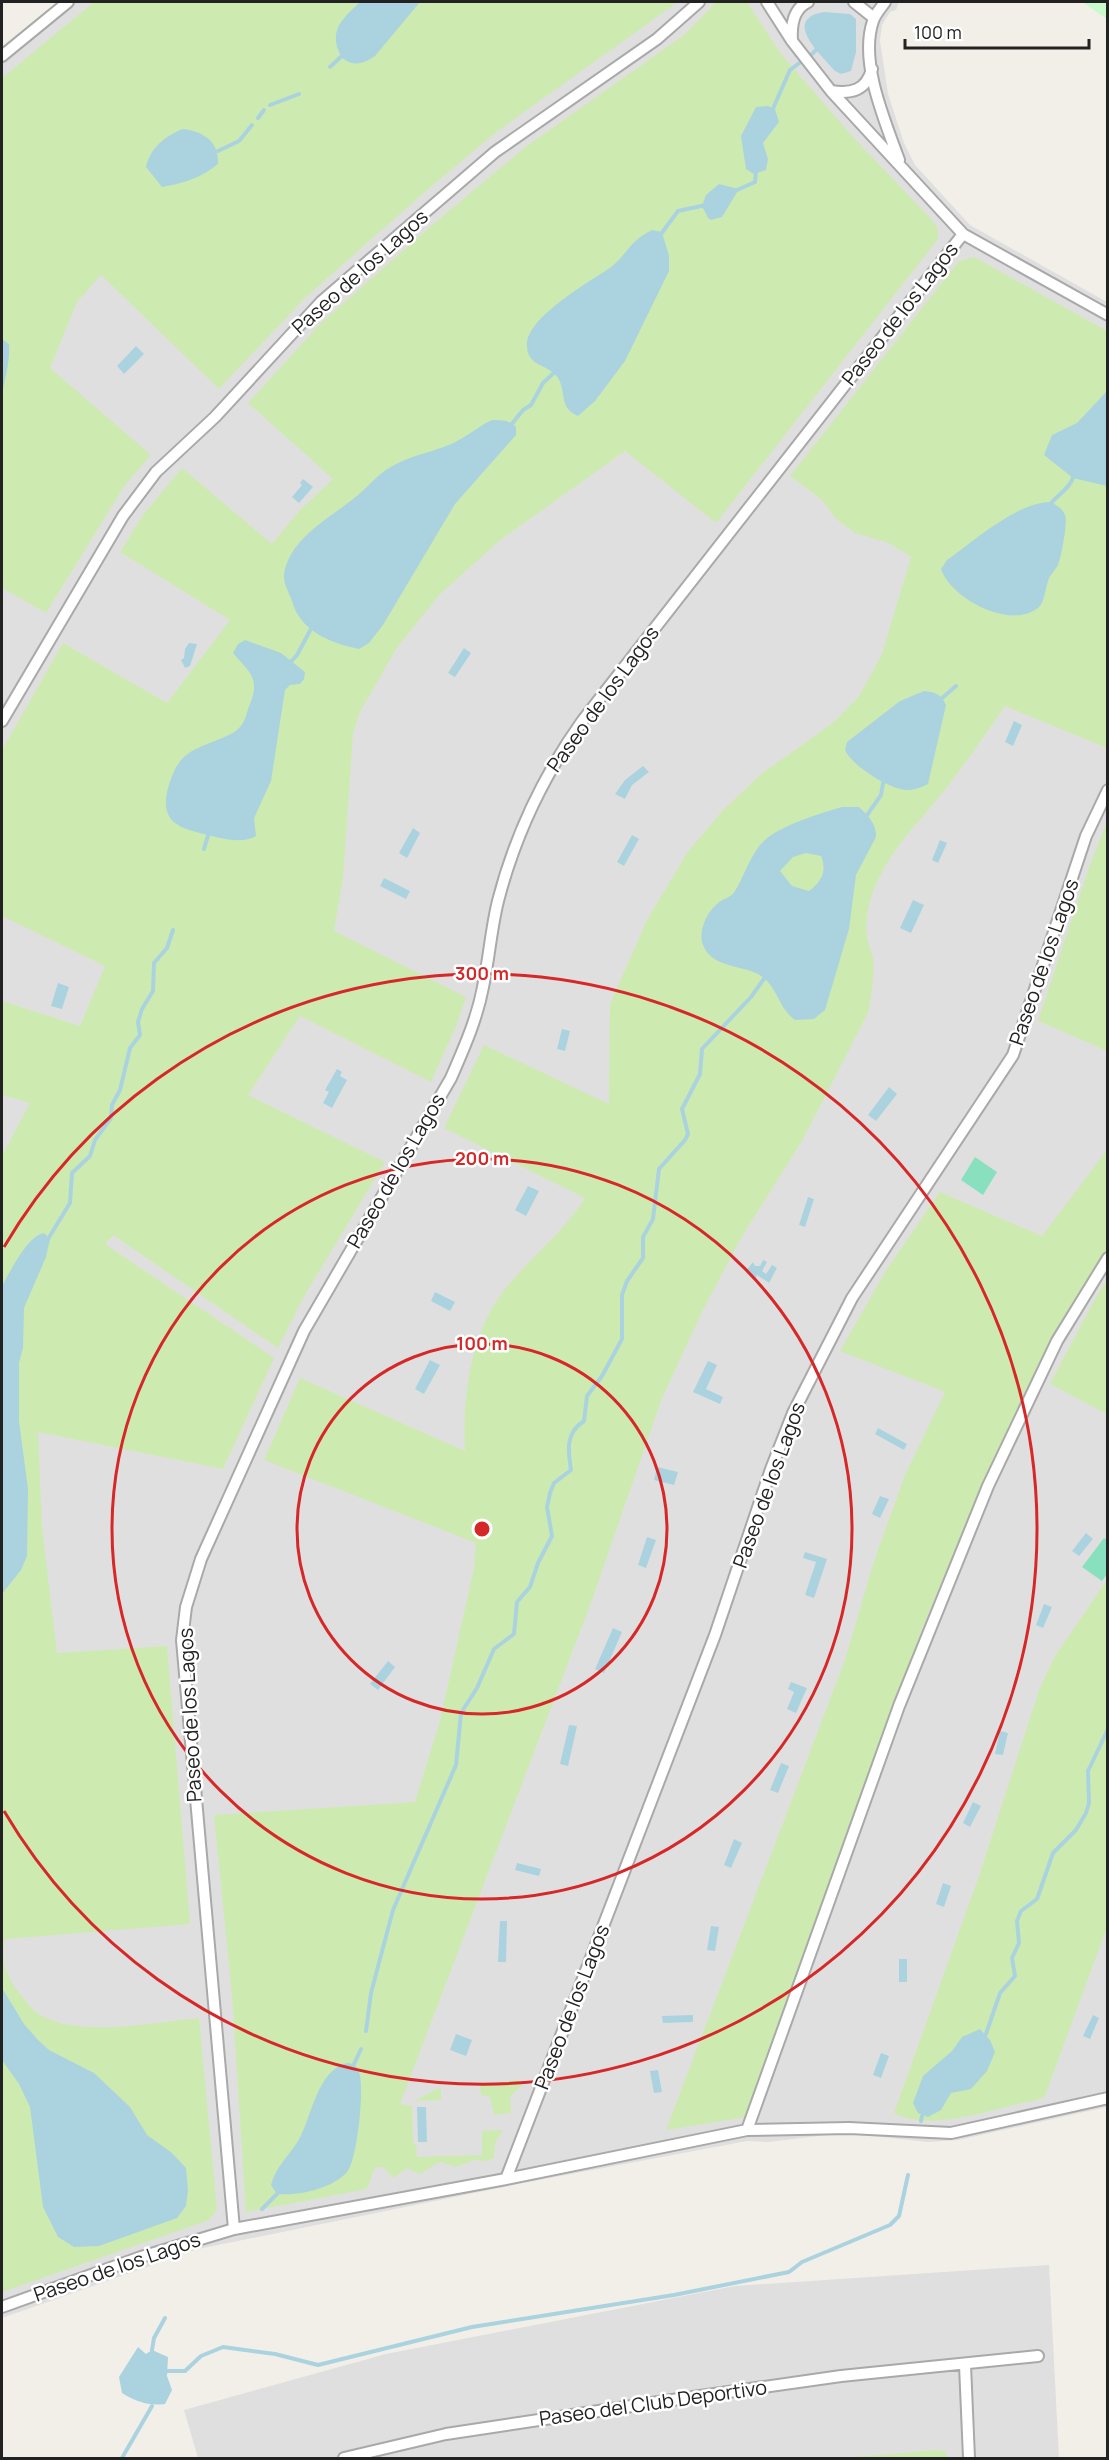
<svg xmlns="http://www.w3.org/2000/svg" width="1109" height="2460" viewBox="0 0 1109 2460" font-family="Manrope,sans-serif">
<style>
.residential{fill:#e0dfdf}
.grass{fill:#cdebb0}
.park{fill:#c8facc}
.pitch{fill:#88e0be}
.water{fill:#aad3df;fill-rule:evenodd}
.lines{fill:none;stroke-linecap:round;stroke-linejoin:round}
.stream{stroke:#aad3df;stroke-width:4}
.street-casing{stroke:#a9a9a9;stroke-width:14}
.street{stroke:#fff;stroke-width:10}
.ring{fill:none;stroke:#d62828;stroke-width:3}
.labels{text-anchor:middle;stroke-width:5;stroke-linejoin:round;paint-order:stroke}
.street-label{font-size:20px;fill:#222;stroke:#fff}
.centre{fill:#d62828;stroke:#fff;stroke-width:3}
.ring-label{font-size:18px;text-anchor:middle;font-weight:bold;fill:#d62828;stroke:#fff;stroke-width:5;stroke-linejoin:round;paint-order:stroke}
</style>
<rect width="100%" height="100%" fill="#f2efe9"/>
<path class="residential" d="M 57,2 L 899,2 L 896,10 L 890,12 L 882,25 L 880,41 L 888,94 L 904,143 L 915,165 L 970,225 L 1107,302 L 1107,2107 L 958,2140 L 928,2142 L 844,2133 L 768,2142 L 747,2141 L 518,2184 L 198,2249 L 2,2318 L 2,47 Z
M 1049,2265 L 1059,2458 L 198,2458 L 184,2410 L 386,2354 L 735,2286 Z"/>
<path class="grass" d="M 94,2 L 678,2 L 499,130 L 427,190 L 305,298 L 219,389 L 101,275 L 77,302 L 50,368 L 151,455 L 125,485 L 46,613 L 2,588 L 2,78 Z
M 716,2 L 747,2 L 781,54 L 853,137 L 931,219 L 938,229 L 938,239 L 716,523 L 625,451 L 499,541 L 439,595 L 396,649 L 360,712 L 353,733 L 343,878 L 334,931 L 466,997 L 456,1026 L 431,1082 L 300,1016 L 248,1095 L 385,1162 L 303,1298 L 278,1348 L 113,1235 L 105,1244 L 274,1358 L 223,1469 L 38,1432 L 42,1527 L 57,1653 L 167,1646 L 190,1924 L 5,1939 C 1,1959 5,1974 17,1990 C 24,1999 30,2008 39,2014 C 78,2039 154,2022 199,2018 L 217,2210 L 209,2220 L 2,2292 L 2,1156 L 30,1103 L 2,1095 L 2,1001 L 80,1026 L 105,966 L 2,916 L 2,750 L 63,643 L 167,703 L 230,620 L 120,552 L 143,515 L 182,468 L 272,544 L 300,510 L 333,479 L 248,403 L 321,323 L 431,226 L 524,148 L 684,35 Z
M 974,257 L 1107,331 L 1107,748 L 1005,706 C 983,738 960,771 935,802 C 908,834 880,863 869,905 C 865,923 865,937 872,954 C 876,965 871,1000 868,1013 L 802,1141 L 741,1238 L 703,1310 L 662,1398 L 592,1600 L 400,2104 L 412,2106 L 413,2143 L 416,2144 L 417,2154 L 414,2157 L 482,2155 L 482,2131 L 503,2130 L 495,2143 L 494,2158 L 486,2161 L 474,2160 L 456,2167 L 440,2162 L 420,2174 L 406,2168 L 394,2178 L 383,2167 L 375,2167 L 367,2189 L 246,2212 L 232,1995 L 214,1815 L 415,1802 L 440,1721 L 474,1568 L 476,1543 L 264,1460 L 300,1378 L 465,1451 C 462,1396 471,1328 509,1284 C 534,1255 564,1231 585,1198 L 444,1128 L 484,1045 L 609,1104 L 610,1004 L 647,920 L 687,853 L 722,811 L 760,775 L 834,722 L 859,696 L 882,654 L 911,557 L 889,543 L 855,533 L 836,519 L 822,500 L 790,476 L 959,261 Z
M 1107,821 L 1108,1051 L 1107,1051 L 1038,1021 L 1090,865 Z
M 1107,1150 L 1107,1250 L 1075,1299 L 1051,1343 L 971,1511 L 922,1629 L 747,2117 L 666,2130 L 845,1660 L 874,1561 L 905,1475 L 945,1392 L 840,1351 L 887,1269 L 940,1192 L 1042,1236 Z
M 1107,1280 L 1107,1414 L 1050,1384 L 1094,1301 Z
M 1107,1580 L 1107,1927 L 1045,2096 L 1037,2100 C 996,2107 932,2134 894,2113 L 980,1873 L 1039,1690 L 1055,1656 Z
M 518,2080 L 522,2085 L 510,2097 L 511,2113 L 494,2115 L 490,2097 L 481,2095 L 480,2085 Z
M 441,2087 L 441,2100 L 414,2101 Z
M 938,2450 L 946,2452 L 948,2458 L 842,2458 Z"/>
<path class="park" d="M 1082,2 L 1107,2 L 1107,19 Z"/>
<path class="pitch" d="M 975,1157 L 997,1172 L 983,1195 L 961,1180 Z
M 1104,1538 L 1107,1540 L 1107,1574 L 1102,1581 L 1082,1567 Z"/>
<path class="water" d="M 360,2 L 420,2 L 375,56 C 363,64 354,67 342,58 C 327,32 342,19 360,2 Z
M 824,12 L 850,14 L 856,19 L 856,52 L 851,71 L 841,74 L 835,71 C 821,55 781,19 824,12 Z
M 768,106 L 775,109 L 779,122 L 763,143 L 768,159 L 766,170 L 754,174 L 746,169 L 741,136 L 756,107 Z
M 183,129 C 204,132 219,141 218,164 C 201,178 184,183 162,187 L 146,167 C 150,148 165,136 183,129 Z
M 719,184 L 739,189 L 722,217 L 711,220 L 708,218 L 702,206 L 706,195 Z
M 652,230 L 662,232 L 669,256 L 669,271 L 625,361 L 595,401 L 578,416 C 558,407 567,393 558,378 C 549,364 528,367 527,347 C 524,318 590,282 611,267 C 627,255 629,241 652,230 Z
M 2,339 L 9,344 C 10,363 5,377 2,395 Z
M 136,346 L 144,354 L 124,374 L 117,366 Z
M 1107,391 L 1107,486 L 1073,478 L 1044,455 L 1052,435 L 1077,423 Z
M 492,420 C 502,420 509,420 516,427 L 516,435 L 455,504 L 383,625 L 369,643 L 359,649 C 330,643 300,631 292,601 C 289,593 283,583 284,574 C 290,537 332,517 358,495 C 368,487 377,475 389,468 C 408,456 429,453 449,445 C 464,439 477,427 492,420 Z
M 303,479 L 313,487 L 299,503 L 292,497 L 302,485 L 300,483 Z
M 1052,502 C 1057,506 1063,509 1065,515 C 1068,522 1061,558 1058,565 C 1055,570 1050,575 1048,581 C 1045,589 1045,601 1039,607 C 1012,631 951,599 941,569 L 947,560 C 974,541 1018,501 1052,502 Z
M 245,640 L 281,653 L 305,672 L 304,679 L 300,684 L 290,685 L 285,690 L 271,781 L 254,818 L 256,836 C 245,843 228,840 216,837 C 185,829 158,827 168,788 C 172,776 175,765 185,756 C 201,743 228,739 238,729 C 244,724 246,716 248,709 C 261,679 252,675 233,653 L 238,644 Z
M 189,643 L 197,644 L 190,666 L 185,668 L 181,660 L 184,658 L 185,649 Z
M 464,648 L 471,653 L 455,677 L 448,673 Z
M 924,691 C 935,692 941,694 946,705 L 928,784 C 920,788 914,790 906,790 C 889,789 851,765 845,750 L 847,742 L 900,701 Z
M 1014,721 L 1022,725 L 1013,746 L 1005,742 Z
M 643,766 L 649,772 L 632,785 L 625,799 L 615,794 L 625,780 Z
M 842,807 L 859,807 C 868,815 877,825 876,837 L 856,875 L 849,929 L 825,1010 L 814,1019 L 795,1020 C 778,1008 777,984 758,974 C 740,965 711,967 703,945 C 698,932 706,913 717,904 C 723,898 731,898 735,891 C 745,875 751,852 766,839 C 783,825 821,813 842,807 ZM 806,853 L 821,856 C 827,871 822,881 809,891 L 792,886 L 780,871 L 793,857 Z
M 413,828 L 420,833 L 407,858 L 399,853 Z
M 632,835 L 639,839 L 624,866 L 617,862 Z
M 940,840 L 947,843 L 938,863 L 932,860 Z
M 384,878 L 410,891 L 406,899 L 380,886 Z
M 913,900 L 924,905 L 911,933 L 900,928 Z
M 58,983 L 69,987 L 62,1009 L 51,1006 Z
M 562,1029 L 570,1031 L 565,1051 L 557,1049 Z
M 337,1069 L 342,1072 L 340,1076 L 347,1080 L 332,1108 L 323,1103 L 329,1092 L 325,1090 Z
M 889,1087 L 897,1094 L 876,1121 L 868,1115 Z
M 528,1186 L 539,1191 L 526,1216 L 515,1210 Z
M 808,1197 L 814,1199 L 805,1227 L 799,1225 Z
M 44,1233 L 50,1239 L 46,1257 L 24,1308 L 23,1348 L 19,1363 L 19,1421 L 28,1489 L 27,1556 L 21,1570 L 2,1594 L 2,1286 C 10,1272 27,1236 44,1233 Z
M 763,1260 L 767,1262 L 762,1271 L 766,1274 L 772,1265 L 777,1268 L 769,1283 L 757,1275 L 755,1279 L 746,1271 L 753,1262 L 755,1266 L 760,1266 Z
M 435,1292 L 455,1302 L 450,1311 L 431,1301 Z
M 430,1360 L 440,1365 L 424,1394 L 415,1389 Z
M 708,1361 L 717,1365 L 706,1389 L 723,1397 L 720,1404 L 693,1392 Z
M 878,1428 L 907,1444 L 904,1450 L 875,1434 Z
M 657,1467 L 678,1472 L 674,1485 L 654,1480 Z
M 880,1496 L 889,1499 L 880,1518 L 872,1514 Z
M 1086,1533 L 1093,1539 L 1079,1556 L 1072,1551 Z
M 647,1537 L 656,1540 L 646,1568 L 638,1565 Z
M 805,1552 L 827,1559 L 814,1598 L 805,1595 L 816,1562 L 803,1558 Z
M 1044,1604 L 1052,1607 L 1043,1628 L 1036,1625 Z
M 613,1628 L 622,1632 L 604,1673 L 595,1669 Z
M 388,1661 L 395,1667 L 378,1690 L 370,1684 Z
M 791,1682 L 807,1688 L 796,1713 L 787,1709 L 794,1692 L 788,1689 Z
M 569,1725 L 577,1726 L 568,1766 L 560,1764 Z
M 1000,1731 L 1008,1733 L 1003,1755 L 995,1754 Z
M 781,1763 L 789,1766 L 778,1793 L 770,1790 Z
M 973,1802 L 981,1806 L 970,1827 L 963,1823 Z
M 734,1839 L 742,1843 L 731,1868 L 724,1865 Z
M 517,1863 L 541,1869 L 539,1876 L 515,1870 Z
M 943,1883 L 951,1886 L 944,1907 L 936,1904 Z
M 500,1921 L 507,1921 L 506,1962 L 498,1962 Z
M 711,1926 L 719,1927 L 715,1951 L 707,1950 Z
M 899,1959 L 907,1959 L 907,1982 L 899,1982 Z
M 2,1988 L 24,2024 L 38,2040 L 49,2050 L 94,2073 L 130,2107 L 147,2135 L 172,2153 L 186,2168 L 188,2190 L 186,2206 L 177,2218 L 99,2246 L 74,2247 L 58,2237 L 43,2207 L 30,2107 L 19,2084 L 2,2060 Z
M 693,2015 L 693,2022 L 663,2023 L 662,2016 Z
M 1093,2015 L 1099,2018 L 1090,2039 L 1083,2036 Z
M 980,2029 L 990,2040 L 995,2052 L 987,2071 L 971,2089 L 951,2093 L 941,2110 L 928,2117 L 918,2113 L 913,2103 L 923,2076 L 952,2051 L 962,2037 Z
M 456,2034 L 472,2040 L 466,2056 L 450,2050 Z
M 881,2053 L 889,2056 L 881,2078 L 873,2075 Z
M 347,2063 L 354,2064 C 356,2066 358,2069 359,2072 C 365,2087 357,2161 347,2172 C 332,2189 298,2196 277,2194 L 271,2185 C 276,2166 288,2157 298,2141 C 312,2118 316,2071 347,2063 Z
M 658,2070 L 662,2092 L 654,2093 L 650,2071 Z
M 417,2107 L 426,2107 L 427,2142 L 418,2142 Z
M 138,2347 L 146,2354 L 152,2350 L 168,2357 L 167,2376 L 172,2390 L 165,2404 C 148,2406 137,2402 122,2393 L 119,2377 Z"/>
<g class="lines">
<path class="stream" d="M 810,56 L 820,46
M 330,67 L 344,54
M 270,105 L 299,94
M 771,113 L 790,70 L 802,61
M 258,118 L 264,110
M 218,151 L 239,141 L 252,125
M 735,191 L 755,182 L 756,171
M 661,234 L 678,211 L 706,205
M 511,425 L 523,410 L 531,405 L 543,383 L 557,370
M 1049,506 C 1056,495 1068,491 1073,478
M 288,665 L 297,655 L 312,627
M 941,699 L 956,686
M 865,818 L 881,795 L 884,778
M 204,849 L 209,832
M 48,1239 L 70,1203 L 72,1173 L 90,1156 L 95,1140 L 111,1118 L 112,1105 L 120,1090 L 130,1048 L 140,1035 L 138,1022 L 142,1009 L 153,991 L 154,963 L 167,948 L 173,930
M 366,2031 L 371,1993 L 393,1910 L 456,1765 L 461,1713 L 477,1688 L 494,1649 L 514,1634 L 517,1602 L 530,1587 L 538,1563 L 552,1536 L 547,1507 L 550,1493 L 554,1483 L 571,1470 C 568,1451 565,1433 584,1421 L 587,1396 L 602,1376 L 622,1339 L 622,1295 L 627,1281 L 643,1258 L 643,1237 L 653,1219 L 659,1169 L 685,1140 L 688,1134 L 682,1109 L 700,1074 L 702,1049 L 751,997 L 766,976
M 986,2034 L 1000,1993 L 1015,1976 L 1012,1958 L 1019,1943 L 1017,1921 L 1021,1911 L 1037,1899 L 1053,1853 L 1076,1830 L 1086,1813 L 1089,1803 L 1088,1771 L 1108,1729
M 354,2064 L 361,2049
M 921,2121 L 922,2116
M 262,2209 L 277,2194
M 152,2350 L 154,2338 L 165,2318
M 166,2371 L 185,2371 L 201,2356 L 223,2347 L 275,2354 L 318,2365 L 472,2327 L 674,2295 L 789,2272 L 802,2262 L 890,2225 L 899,2216 L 908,2175
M 122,2458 L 152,2406"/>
<defs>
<path id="street" d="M 767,2 L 792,41 L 831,91 L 963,234 L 1108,315
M 854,2 L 874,18
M 885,2 C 881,8 875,14 873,21 C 859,62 885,121 899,160
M 792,40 C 791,25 793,9 808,2
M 2,56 L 68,2
M 831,91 C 851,94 866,91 872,69
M 2,721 L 123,516 L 156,472 L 215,417 L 322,301 L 495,152 L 657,39 L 699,2
M 747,2130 L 899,1706 L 988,1486 L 1057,1341 L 1108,1258
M 506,2179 L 715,1635 L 771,1469 L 793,1413 L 852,1298 L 1013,1055 L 1086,836 L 1108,790
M 234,2229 L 182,1640 L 186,1607 L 201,1559 L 304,1331 L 451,1078 C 464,1048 477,1019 483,987 C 489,959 491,929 498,901 C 515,835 543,776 583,720 L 963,234
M 2,2307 L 141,2257 L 234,2229 L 506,2179 L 747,2130 L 849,2128 L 951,2133 L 1108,2098
M 965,2365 L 969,2458
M 344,2458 L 446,2434 L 665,2401 L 841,2376 L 1038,2356"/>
</defs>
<use href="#street" class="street-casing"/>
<use href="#street" class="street"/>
</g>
<g class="ring">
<circle cx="482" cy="1529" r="185"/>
<circle cx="482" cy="1529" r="370"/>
<path d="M4 1247A555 555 0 1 1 4 1811"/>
</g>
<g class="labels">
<g class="street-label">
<text transform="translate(360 272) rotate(-42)" y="7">Paseo de los Lagos</text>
<text transform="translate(900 314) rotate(-52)" y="7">Paseo de los Lagos</text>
<text transform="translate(603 699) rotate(-54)" y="7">Paseo de los Lagos</text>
<text transform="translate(1044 962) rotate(-71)" y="7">Paseo de los Lagos</text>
<text transform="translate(396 1171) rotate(-60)" y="7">Paseo de los Lagos</text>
<text transform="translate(769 1485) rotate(-70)" y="7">Paseo de los Lagos</text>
<text transform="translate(190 1715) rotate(-93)" y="7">Paseo de los Lagos</text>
<text transform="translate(572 2007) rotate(-69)" y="7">Paseo de los Lagos</text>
<text transform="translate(117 2267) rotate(-19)" y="7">Paseo de los Lagos</text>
<text transform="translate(653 2403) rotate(-8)" y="7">Paseo del Club Deportivo</text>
</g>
</g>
<circle cx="482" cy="1529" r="9" class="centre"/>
<g class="ring-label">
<text x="482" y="980">300 m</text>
<text x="482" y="1165">200 m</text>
<text x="482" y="1350">100 m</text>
</g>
<rect width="1109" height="2460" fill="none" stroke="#222222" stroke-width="6"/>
<path d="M905 39v9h184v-9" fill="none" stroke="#222222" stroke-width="3"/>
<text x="914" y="39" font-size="18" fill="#222222" stroke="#ffffff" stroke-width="4.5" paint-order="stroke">100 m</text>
</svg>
